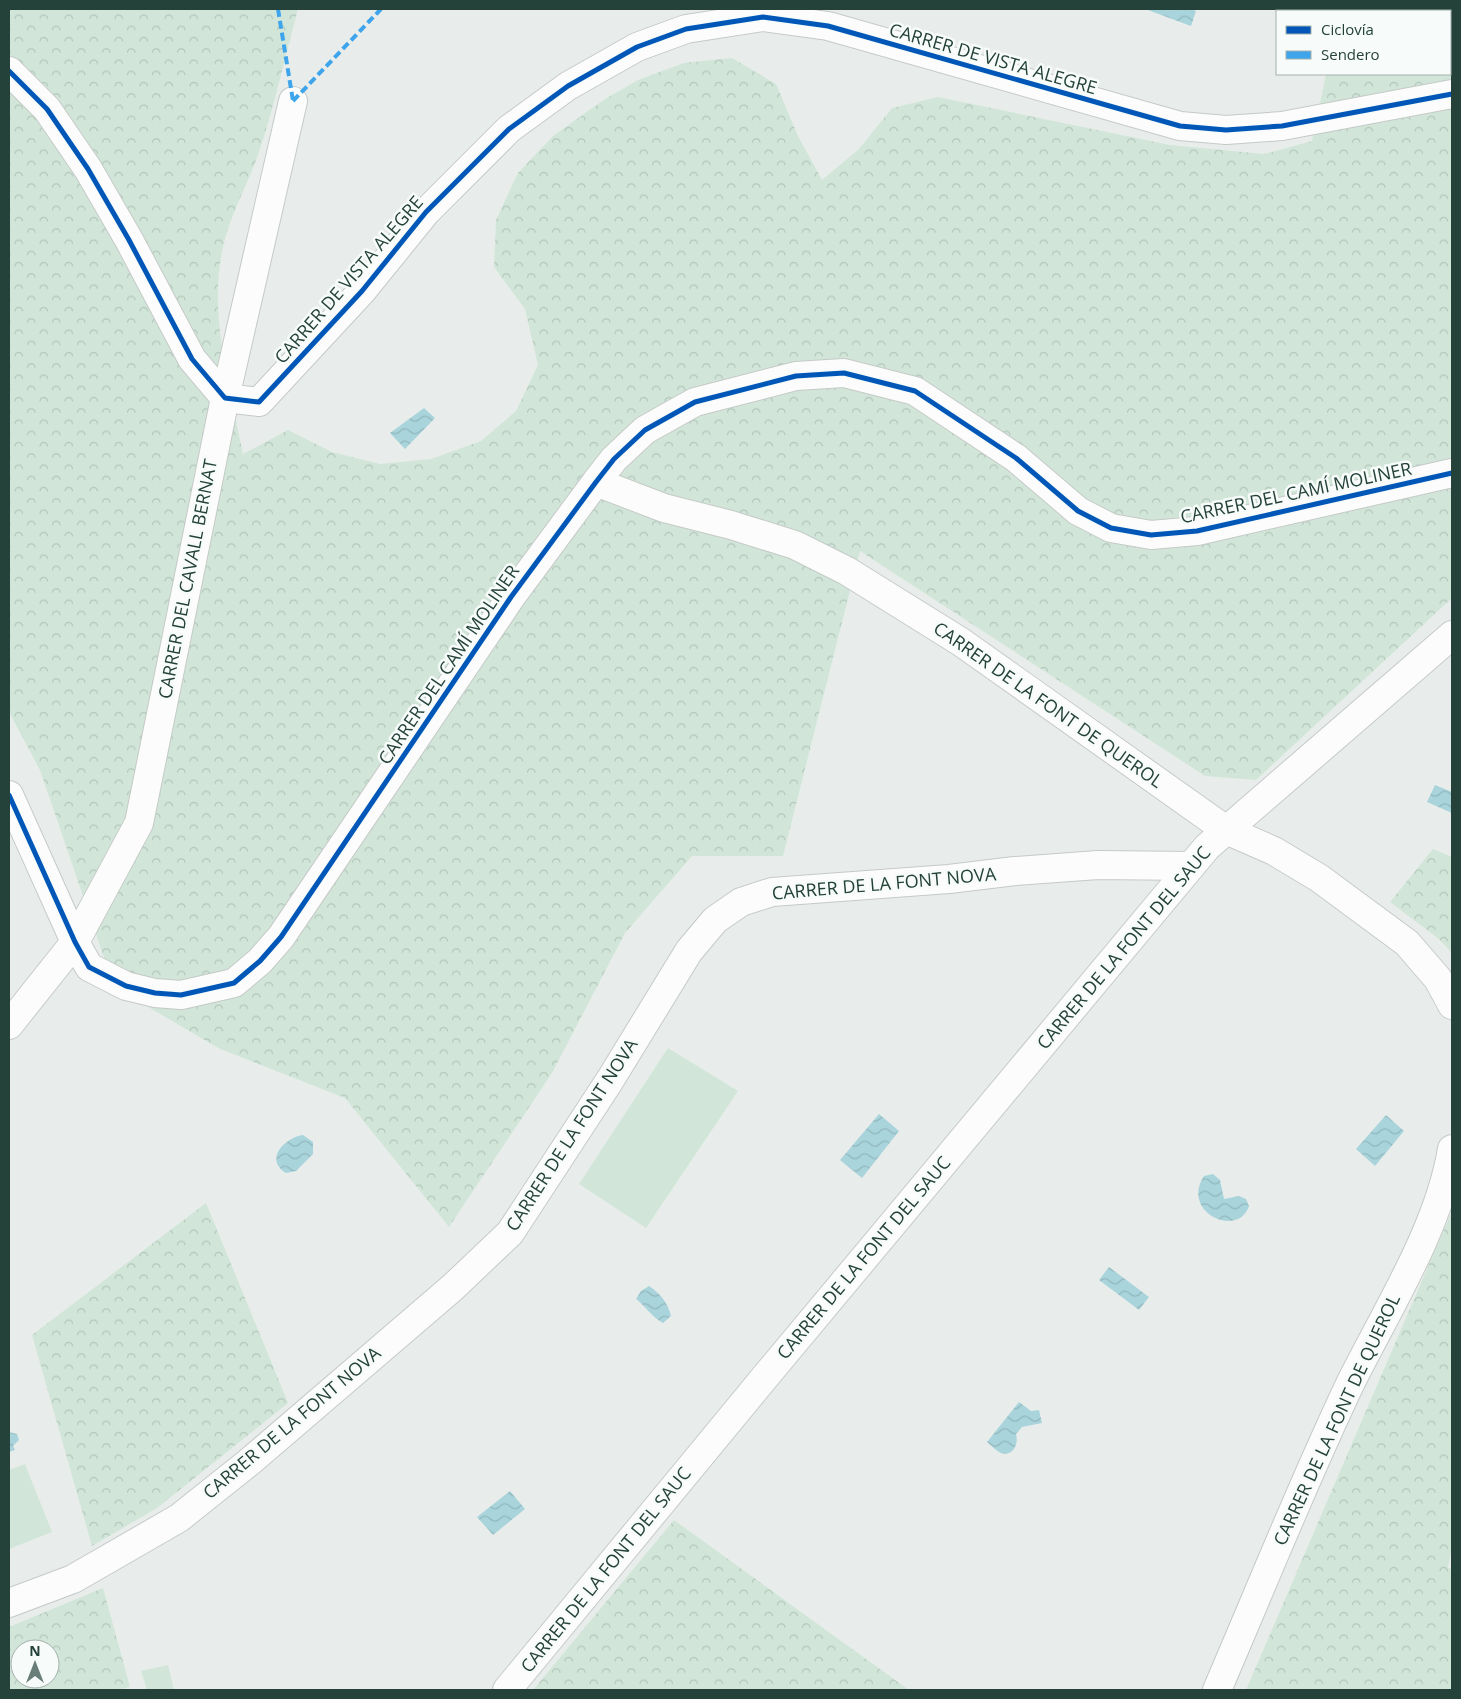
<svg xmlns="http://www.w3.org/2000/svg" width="1461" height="1699" viewBox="0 0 1461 1699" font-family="'Open Sans',sans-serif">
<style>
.green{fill:#d1e6d8}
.forest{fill:url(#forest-crowns);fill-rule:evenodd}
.water{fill:url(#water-waves)}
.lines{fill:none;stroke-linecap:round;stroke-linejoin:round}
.street-casing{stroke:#c5cac8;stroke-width:30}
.street{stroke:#fcfcfc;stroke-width:28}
.quiet{stroke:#3ea4ec;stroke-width:4;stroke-dasharray:8 4;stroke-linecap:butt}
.cycleway-casing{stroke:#f7fbf9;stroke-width:8}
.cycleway{stroke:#0057b8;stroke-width:5}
.labels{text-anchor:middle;stroke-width:5;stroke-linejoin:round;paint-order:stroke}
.street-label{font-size:18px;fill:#24423a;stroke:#f7fbf9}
</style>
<defs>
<pattern id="forest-crowns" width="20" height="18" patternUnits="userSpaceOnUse" patternTransform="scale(1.25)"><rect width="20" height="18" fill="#d1e6d8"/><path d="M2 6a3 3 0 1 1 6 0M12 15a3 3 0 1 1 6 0" fill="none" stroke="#b3c6ba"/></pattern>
<pattern id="water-waves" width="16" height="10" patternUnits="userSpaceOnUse" patternTransform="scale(1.25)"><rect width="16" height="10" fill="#a9d4db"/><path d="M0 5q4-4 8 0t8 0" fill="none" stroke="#91b7bd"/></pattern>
</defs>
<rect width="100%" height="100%" fill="#e8edeb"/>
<path class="green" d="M 668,1048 L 738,1091 L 646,1228 L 579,1184 Z
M 25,1464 L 52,1532 L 9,1549 L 9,1470 Z
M 168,1665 L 174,1690 L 147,1690 L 141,1671 Z"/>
<path class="forest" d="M 9,9 L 298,9 C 285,57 274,108 258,155 C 247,186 230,215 223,247 C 208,314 230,388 243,454 L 288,430 L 332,452 L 380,464 L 431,459 L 481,441 L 516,411 L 538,365 L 525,309 L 494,267 L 496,220 L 518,173 L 553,136 L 605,99 L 638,80 L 684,63 L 732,58 L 776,84 L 798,136 L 822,180 L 859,149 L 892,108 L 938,97 L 1170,145 L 1264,154 L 1312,141 L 1326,74 L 1450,74 L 1450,11 L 1321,11 L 1320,9 L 1452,9 L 1452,598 L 1256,780 L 1205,776 L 860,551 L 783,856 L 692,856 L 625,933 L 552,1073 L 449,1227 L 345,1098 L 220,1049 L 114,987 L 40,770 L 9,712 Z
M 1433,849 L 1452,857 L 1452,953 L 1439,939 L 1390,902 Z
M 206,1203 L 288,1403 L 157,1508 L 92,1546 L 32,1335 Z
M 1452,1211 L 1452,1546 L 1448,1568 L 1452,1569 L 1452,1690 L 1246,1690 Z
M 674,1520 L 909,1690 L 533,1690 Z
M 103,1588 L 130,1687 L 117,1690 L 9,1690 L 9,1627 ZM 20,1649 L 50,1649 L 50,1679 L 20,1679 Z"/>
<path class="water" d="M 1145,9 L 1191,9 L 1196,11 L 1191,26 Z
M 424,408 L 435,418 L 405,449 L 390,433 Z
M 1435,785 L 1452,792 L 1452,813 L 1427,802 Z
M 879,1114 L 899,1131 L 862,1178 L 840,1160 Z
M 1386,1115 L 1404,1131 L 1375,1166 L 1356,1149 Z
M 303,1135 L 313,1142 L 313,1154 L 296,1171 L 286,1173 C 263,1159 286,1137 303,1135 Z
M 1213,1174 L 1220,1180 L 1224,1199 L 1239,1196 L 1246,1199 L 1249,1206 C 1238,1239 1180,1212 1204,1176 Z
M 1109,1267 L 1149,1297 L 1139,1310 L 1099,1280 Z
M 649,1286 C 661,1294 668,1303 671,1316 L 663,1323 C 652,1317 645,1306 636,1299 L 641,1291 Z
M 1019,1402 L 1031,1411 L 1039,1410 L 1042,1423 L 1022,1427 L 1016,1434 C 1019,1444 1013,1457 1001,1453 C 996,1451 991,1445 987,1442 Z
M 9,1432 L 17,1434 L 19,1440 L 13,1446 L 15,1450 L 9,1452 Z
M 510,1491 L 525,1509 L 493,1535 L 477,1517 Z"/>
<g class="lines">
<defs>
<path id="street" d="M 9,71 L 47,109 L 88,169 L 129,240 L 192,359 L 225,398 L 259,402 L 362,291 L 426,212 L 509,129 L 568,86 L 637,47 L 686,29 L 763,17 L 828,26 L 1180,126 L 1226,130 L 1282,126 L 1452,94
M 596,482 L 664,508 L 731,525 L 795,545 L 847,571 L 961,642 L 1226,830 L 1274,851 L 1319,878 L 1407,943 L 1438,979 L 1452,1005
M 9,795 L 75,942 L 89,967 L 126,986 L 155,993 L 181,995 L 234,983 L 260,961 L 281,937 L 511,597 L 596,482 L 614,459 L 645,430 L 695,402 L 796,376 L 844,373 L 915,391 L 1016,458 L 1078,511 L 1111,528 L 1151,535 L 1197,531 L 1452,473
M 9,1025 L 75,942 L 139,823 L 225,398 L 293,101
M 9,1603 L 73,1579 L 179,1518 L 248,1463 L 452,1288 L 510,1233 L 610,1080 L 689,951 L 715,920 L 741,902 L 772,892 L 949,879 L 1015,871 L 1098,865 L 1191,866
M 507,1690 L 765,1377 L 1207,847 L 1452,635
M 1217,1690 C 1261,1588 1302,1485 1350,1384 C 1386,1311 1439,1229 1452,1149"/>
</defs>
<use href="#street" class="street-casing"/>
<use href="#street" class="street"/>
<path class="quiet" d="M 278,9 L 293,101
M 293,101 L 381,9"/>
<defs>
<path id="cycleway" d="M 9,71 L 47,109 L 88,169 L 129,240 L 192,359 L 225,398 L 259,402 L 362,291 L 426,212 L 509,129 L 568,86 L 637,47 L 686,29 L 763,17 L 828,26 L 1180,126 L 1226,130 L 1282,126 L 1452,94
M 9,795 L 75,942 L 89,967 L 126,986 L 155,993 L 181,995 L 234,983 L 260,961 L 281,937 L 511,597 L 596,482 L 614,459 L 645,430 L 695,402 L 796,376 L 844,373 L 915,391 L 1016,458 L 1078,511 L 1111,528 L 1151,535 L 1197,531 L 1452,473"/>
</defs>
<use href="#cycleway" class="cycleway-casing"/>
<use href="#cycleway" class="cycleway"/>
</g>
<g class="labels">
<g class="street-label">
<text transform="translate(993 59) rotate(16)" y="6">CARRER DE VISTA ALEGRE</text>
<text transform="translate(349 280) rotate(-49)" y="6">CARRER DE VISTA ALEGRE</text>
<text transform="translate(1296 493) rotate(-12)" y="6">CARRER DEL CAMÍ MOLINER</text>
<text transform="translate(188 579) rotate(-79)" y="6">CARRER DEL CAVALL BERNAT</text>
<text transform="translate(449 665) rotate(-56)" y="6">CARRER DEL CAMÍ MOLINER</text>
<text transform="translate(1048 705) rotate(35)" y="6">CARRER DE LA FONT DE QUEROL</text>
<text transform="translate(884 884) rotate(-5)" y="6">CARRER DE LA FONT NOVA</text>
<text transform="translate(1124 948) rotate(-50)" y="6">CARRER DE LA FONT DEL SAUC</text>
<text transform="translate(572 1135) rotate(-57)" y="6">CARRER DE LA FONT NOVA</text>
<text transform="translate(864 1258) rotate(-50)" y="6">CARRER DE LA FONT DEL SAUC</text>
<text transform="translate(1337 1420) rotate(-65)" y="6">CARRER DE LA FONT DE QUEROL</text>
<text transform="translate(292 1423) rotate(-40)" y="6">CARRER DE LA FONT NOVA</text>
<text transform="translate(606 1570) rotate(-51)" y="6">CARRER DE LA FONT DEL SAUC</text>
</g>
</g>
<rect width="1461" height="1699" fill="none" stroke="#24423a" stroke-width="20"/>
<rect x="1276" y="10" width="175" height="65" fill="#f7fbf9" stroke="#a3b1ad"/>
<rect x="1286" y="26" width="25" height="8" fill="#0057b8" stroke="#a3b1ad"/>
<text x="1321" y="35" font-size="15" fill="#24423a">Ciclovía</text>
<rect x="1286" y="51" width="25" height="8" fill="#3ea4ec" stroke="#a3b1ad"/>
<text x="1321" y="60" font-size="15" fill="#24423a">Sendero</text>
<g transform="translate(35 1664)"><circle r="24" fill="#f7fbf9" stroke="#a3b1ad"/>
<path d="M0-4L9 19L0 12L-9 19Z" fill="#697e78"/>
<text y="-8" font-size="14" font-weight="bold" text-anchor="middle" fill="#24423a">N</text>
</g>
</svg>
